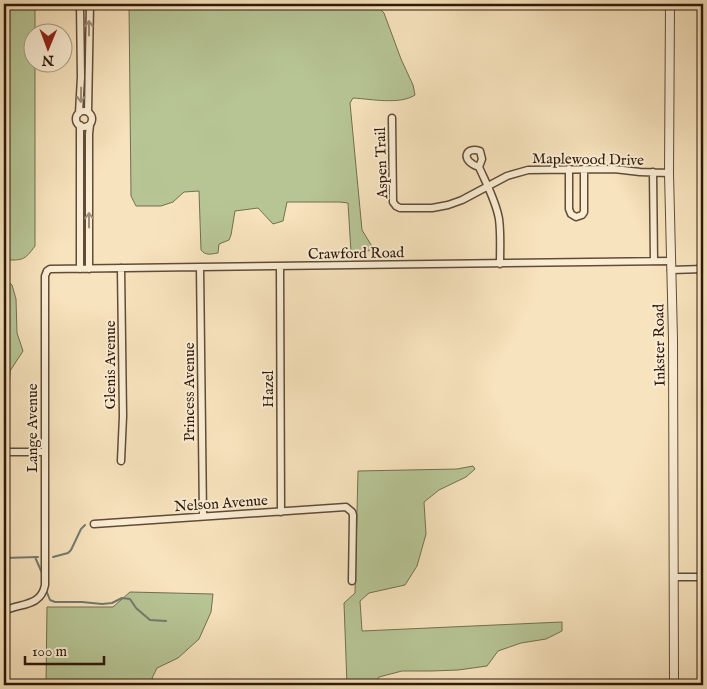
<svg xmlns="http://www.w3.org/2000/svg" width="707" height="689" viewBox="0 0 707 689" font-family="'IM FELL English',serif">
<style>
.green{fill:#b7c595;stroke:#736f50}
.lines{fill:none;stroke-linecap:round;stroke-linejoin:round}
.stream{stroke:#727b71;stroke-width:2}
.minor-casing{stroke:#614c37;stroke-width:9}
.tertiary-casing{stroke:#614c37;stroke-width:10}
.minor{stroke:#faedd4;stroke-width:6}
.tertiary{stroke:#faedd4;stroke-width:8}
.oneway{stroke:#9f8e79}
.labels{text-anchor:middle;stroke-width:4;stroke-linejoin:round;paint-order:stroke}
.street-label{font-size:15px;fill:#2f190a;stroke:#faedd4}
</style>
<rect width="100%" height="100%" fill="#f7e3bd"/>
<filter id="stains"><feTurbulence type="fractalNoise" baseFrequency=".004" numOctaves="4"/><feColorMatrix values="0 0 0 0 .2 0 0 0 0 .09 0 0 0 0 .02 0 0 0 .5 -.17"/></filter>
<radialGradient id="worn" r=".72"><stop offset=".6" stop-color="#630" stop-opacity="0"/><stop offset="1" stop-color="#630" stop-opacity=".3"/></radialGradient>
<path class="green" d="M 4,4 L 35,4 L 35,32 L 32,32 L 32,62 L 35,63 L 35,246 C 24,261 23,260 4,260 Z
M 129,4 L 375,4 L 384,13 L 401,59 L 413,85 L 415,95 C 400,105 371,99 353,98 L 350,103 L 362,230 L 373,248 L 368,251 L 351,252 L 348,203 L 340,202 L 287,202 L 283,221 L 273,224 L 258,208 L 235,211 L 231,235 L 229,240 L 219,244 L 218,253 C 211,254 206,256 201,250 L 199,191 L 184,192 L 173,202 L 161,206 L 136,206 L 131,196 Z
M 4,278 L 12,285 L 16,299 L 17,333 L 23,351 L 10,371 L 8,410 L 4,412 Z
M 473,466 L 475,469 L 466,477 L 439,490 L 424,502 L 426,534 L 417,566 L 405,585 L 369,593 L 360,601 L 362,631 L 562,622 L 562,631 L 546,639 L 521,643 L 498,651 L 487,666 L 458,670 L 432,671 L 402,671 L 379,677 L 373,685 L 347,685 L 344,603 L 355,593 L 358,471 L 457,469 Z
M 130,592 L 213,594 L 211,612 L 199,639 L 178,658 L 157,668 L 152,678 L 156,685 L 46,685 L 47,607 L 113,607 Z"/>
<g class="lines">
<path class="stream" d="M 35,557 L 42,573
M 53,557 L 68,553 L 71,550 L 81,529 L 85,525
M 4,558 L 38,557
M 46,590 L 50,600 L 55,602 L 82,602 L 102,604 L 112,603 L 122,598 L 130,599 L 136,608 L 150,620 L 166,621"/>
<defs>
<path id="minor" d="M76 119a8 8 0 1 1 16 0a8 8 0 1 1-16 0Z
M 88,112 L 90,4
M 79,113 L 81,77 L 80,4
M 392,118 L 393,202 L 396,206 L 400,208 L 432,208 L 448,205 L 462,200 L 507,176 L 528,170 L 614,169 L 640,172 L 669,173
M 80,125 L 80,269
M 479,167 L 482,159 L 480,151 C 465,146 460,161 479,167 C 486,183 496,201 499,219 C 501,234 500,249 500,264
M 569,169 L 569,209 L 571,214 L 576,217 L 582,215 L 584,212 L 584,169
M 653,172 L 654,261
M 280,266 L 281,512
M 200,267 L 203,516
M 89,269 L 89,134 L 90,125
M 671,270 L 703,269
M 4,452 L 45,452
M 121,461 L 123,416 L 121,268
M 94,524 L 346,507 L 352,512 L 353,515 L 352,581
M 674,577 L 703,577
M 4,611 C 20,603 41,607 45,585 L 45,276 L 47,271 L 50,269 L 671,261"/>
<path id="tertiary" d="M 670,4 L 669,173 L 673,339 L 674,685"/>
</defs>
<use href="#minor" class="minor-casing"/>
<use href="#tertiary" class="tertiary-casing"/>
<use href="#minor" class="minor"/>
<use href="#tertiary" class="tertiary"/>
</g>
<defs><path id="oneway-shaft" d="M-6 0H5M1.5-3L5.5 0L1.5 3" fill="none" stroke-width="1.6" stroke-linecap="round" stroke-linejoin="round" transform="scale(1.25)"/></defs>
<g class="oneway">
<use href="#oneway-shaft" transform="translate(89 28) rotate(-90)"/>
<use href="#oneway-shaft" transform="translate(81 95) rotate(91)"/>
<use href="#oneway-shaft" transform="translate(89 220) rotate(-90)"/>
</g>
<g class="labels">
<g class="street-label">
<text transform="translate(588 159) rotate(1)" y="5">Maplewood Drive</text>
<text transform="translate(381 163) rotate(-92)" y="5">Aspen Trail</text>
<text transform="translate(356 253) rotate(-1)" y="5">Crawford Road</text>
<text transform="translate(659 345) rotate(-91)" y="5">Inkster Road</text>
<text transform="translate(110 365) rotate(-90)" y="5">Glenis Avenue</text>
<text transform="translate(268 389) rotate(-90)" y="5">Hazel</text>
<text transform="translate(189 392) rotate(-90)" y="5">Princess Avenue</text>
<text transform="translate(32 428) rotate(-90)" y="5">Lange Avenue</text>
<text transform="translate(221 503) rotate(-4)" y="5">Nelson Avenue</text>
</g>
</g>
<rect width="707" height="689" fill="none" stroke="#f7e3bd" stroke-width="20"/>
<rect x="5" y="5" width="697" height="679" fill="none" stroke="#2f190a" stroke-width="2.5"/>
<rect x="10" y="10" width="687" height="669" fill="none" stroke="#2f190a"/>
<g transform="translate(48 48) rotate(181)"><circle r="24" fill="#faedd4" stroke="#a99883"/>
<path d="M0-4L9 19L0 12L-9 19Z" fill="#8f2418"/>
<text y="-8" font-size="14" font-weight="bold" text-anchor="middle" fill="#2f190a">N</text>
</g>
<path d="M25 656v8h79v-8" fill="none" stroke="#2f190a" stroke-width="2.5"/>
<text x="32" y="656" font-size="15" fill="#2f190a" stroke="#faedd4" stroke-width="4" paint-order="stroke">100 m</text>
<rect width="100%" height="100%" filter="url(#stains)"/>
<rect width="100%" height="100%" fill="url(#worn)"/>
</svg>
